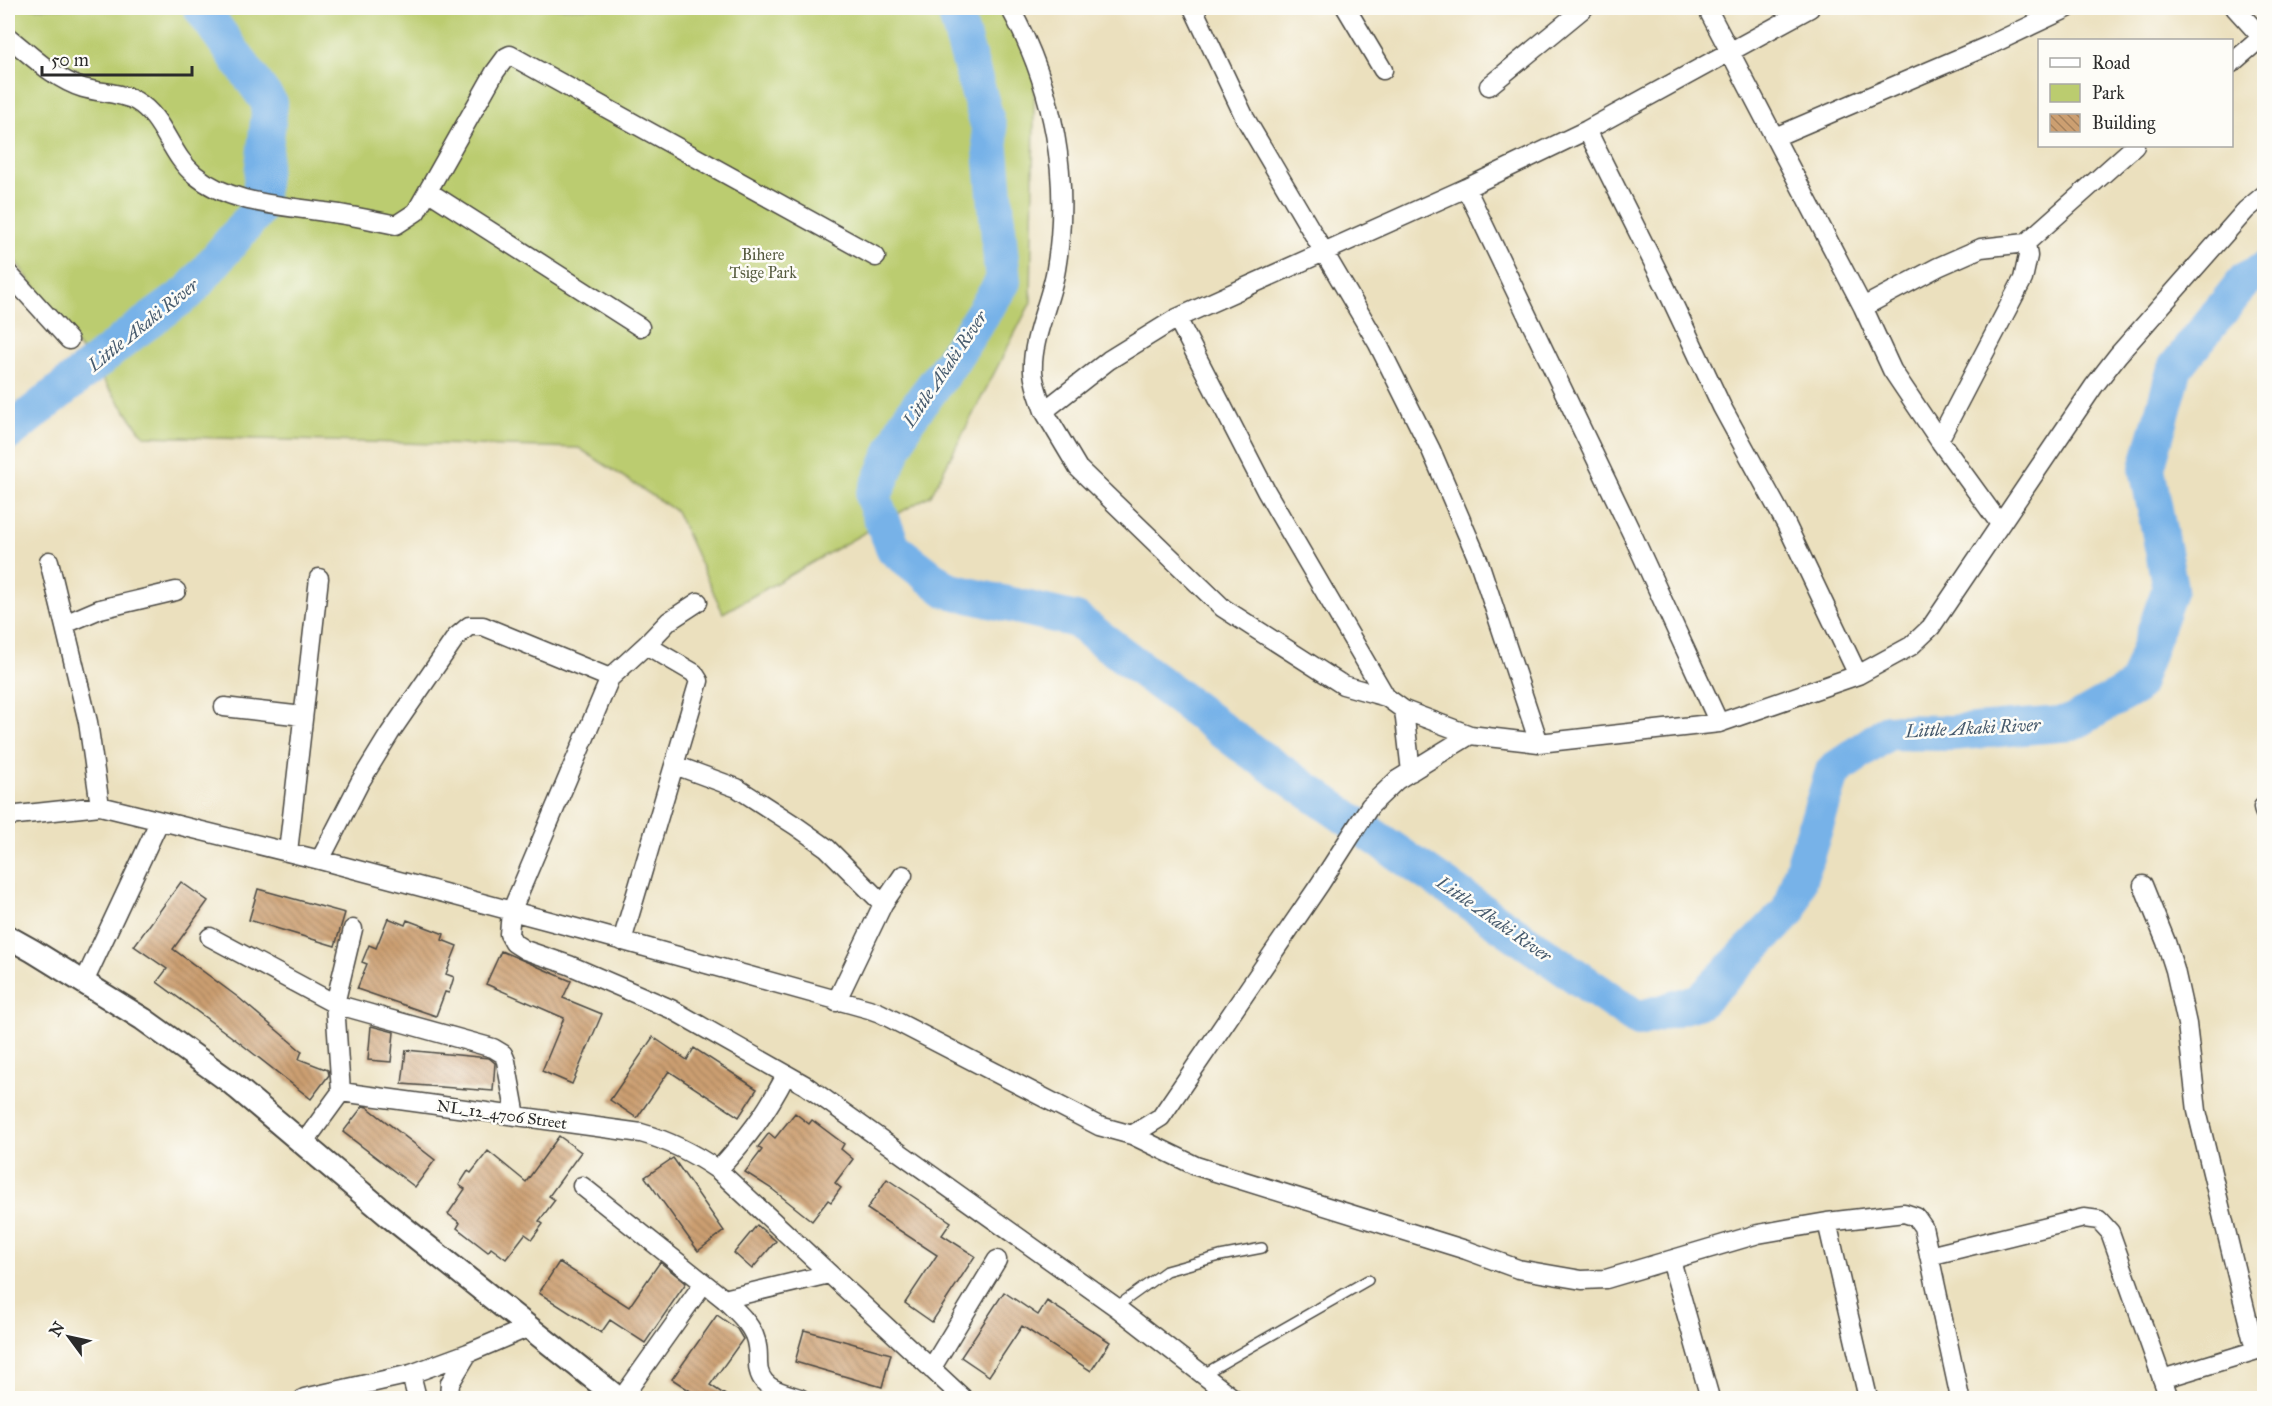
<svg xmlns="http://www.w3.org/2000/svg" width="2272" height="1406" viewBox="0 0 2272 1406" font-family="'IM FELL Great Primer',serif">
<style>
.green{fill:#bbcc6f;stroke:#737c4d;stroke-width:1.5}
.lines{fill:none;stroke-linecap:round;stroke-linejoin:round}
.river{stroke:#77b2e8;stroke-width:36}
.building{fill:url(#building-back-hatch)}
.service-casing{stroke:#484641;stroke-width:12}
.minor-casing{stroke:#484641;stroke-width:21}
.tertiary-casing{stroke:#484641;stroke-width:26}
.service{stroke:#fff;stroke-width:9}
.minor{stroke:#fff;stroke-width:18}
.tertiary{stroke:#fff;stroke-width:22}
.labels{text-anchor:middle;stroke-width:5;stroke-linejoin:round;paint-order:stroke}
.park-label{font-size:16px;fill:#565b3f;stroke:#fdfcf7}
.street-label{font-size:16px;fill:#2b2b2b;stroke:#fdfcf7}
.water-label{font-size:18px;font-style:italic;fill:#465a6d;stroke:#fdfcf7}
</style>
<defs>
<pattern id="building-back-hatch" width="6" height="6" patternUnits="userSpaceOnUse" patternTransform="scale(1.5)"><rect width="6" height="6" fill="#cc9f71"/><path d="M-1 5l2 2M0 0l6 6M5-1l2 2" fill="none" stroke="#a6825d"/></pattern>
</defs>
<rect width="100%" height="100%" fill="#fdfcf7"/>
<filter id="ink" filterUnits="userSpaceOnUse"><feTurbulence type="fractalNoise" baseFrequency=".0167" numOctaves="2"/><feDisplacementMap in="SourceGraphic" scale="12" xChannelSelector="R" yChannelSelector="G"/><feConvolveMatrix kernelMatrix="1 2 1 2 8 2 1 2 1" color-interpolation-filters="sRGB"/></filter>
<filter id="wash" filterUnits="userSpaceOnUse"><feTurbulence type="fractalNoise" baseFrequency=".008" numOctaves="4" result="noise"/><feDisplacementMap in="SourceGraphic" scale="24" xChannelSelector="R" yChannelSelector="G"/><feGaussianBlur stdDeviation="1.35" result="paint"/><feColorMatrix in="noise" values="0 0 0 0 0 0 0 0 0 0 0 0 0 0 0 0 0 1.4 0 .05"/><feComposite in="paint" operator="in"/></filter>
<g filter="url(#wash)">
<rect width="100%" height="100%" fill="#ebe0be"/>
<path class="green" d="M 8,8 L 999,8 L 1035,53 L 1031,302 L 931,495 L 723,613 L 676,511 L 579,448 L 144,436 L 8,251 Z"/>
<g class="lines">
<path class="river" d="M 954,8 L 989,128 L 1003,282 L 947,368 L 906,422 L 873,498 L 894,549 L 947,590 L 1076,620 L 1242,745 L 1638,1019 L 1700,1001 L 1789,911 L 1833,771 L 1888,732 L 1951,733 L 2072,723 L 2135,687 L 2170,588 L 2147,468 L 2175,368 L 2246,279 L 2264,270
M 8,433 L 131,334 L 189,292 L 258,210 L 270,104 L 201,8"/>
</g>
<g id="blocks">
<path class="building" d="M 181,882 L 208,901 L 173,949 L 239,998 L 299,1049 L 302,1051 L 299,1059 L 328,1070 L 329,1075 L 311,1099 L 240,1043 L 157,982 L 167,969 L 134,946 Z
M 258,889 L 345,913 L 335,946 L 249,920 Z
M 388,918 L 405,925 L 407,920 L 444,934 L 442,940 L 457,946 L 446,974 L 454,977 L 449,993 L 445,992 L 436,1016 L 357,989 L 367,964 L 362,962 L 369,945 L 376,948 Z
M 501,951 L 571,981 L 563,998 L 602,1014 L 572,1084 L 542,1071 L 564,1018 L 486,984 Z
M 371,1026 L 394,1032 L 391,1062 L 368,1060 Z
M 653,1037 L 687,1060 L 694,1048 L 757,1089 L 739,1117 L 669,1071 L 637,1118 L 610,1100 Z
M 406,1050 L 489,1058 L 495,1063 L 493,1091 L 402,1084 Z
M 363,1106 L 367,1107 L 435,1160 L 415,1187 L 343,1132 Z
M 795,1113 L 809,1124 L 812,1120 L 844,1144 L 841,1149 L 853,1159 L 835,1183 L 841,1188 L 831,1202 L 828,1200 L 812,1221 L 772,1189 L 745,1172 L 762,1150 L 758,1147 L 769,1133 L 775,1138 Z
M 559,1136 L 581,1152 L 549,1196 L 555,1200 L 539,1221 L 543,1224 L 532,1239 L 525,1234 L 506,1259 L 491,1248 L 488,1252 L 457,1228 L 460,1223 L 448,1214 L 465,1189 L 459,1185 L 468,1171 L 471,1173 L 488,1151 L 526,1182 Z
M 673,1158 L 724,1231 L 698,1251 L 645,1177 Z
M 887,1179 L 951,1222 L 942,1235 L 975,1256 L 932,1322 L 905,1303 L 937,1255 L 867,1209 Z
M 757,1225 L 776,1241 L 752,1269 L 734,1253 Z
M 559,1262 L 629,1307 L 660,1262 L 686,1283 L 645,1343 L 610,1320 L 601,1333 L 539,1293 Z
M 1004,1292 L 1038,1315 L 1047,1301 L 1110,1342 L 1091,1371 L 1022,1326 L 989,1376 L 961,1357 Z
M 717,1315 L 737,1329 L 743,1339 L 710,1385 L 730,1398 L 701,1398 L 672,1379 Z
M 804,1330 L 891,1354 L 882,1387 L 795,1362 Z"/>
</g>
</g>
<g filter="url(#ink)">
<use href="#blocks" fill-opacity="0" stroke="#484641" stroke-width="1.5"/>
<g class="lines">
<defs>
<path id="service" d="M 1116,1307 L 1166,1271 L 1220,1256 L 1262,1248
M 1202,1375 L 1368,1280"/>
<path id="minor" d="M 1010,8 C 1054,88 1071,179 1056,269 C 1051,301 1031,339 1033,372 C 1034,385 1040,399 1044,411
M 1193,8 L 1245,118 L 1378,344 L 1431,450 L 1479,562 L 1539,743
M 1346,8 L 1383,70
M 1707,8 L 1863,307 L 1892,370 L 1939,440 L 2000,524
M 2235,8 L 2264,40
M 8,37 C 31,55 54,79 83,88 C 100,93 119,92 136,101 C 165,118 169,154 195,175 C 230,204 280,205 325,212 C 349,215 373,220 396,225 L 416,212 L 495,72 L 506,57 L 510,55 L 876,257
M 2232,63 L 2262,37
M 1489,86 L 1584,8
M 1587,130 L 1665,286 L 1722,407 L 1786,524 L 1858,675
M 1775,137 L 1990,45 L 2068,8
M 1466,188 L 1634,538 L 1719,723
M 429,192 L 640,327
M 8,273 L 69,340
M 1863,307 L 1938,267 L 1981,248 L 2026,243
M 1177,318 L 1266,491 L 1386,697
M 1939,440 L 2023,279 L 2028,256 L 2026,243 L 2135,146
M 49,561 L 88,722 L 100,806
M 65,624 L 100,609 L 176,591
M 646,645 L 669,621 L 698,602
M 224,707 L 303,716
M 1404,710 L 1411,772
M 1470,735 L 1404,710 L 1386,697 L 1343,685 L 1223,608 L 1078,468 L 1044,411 L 1109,360 L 1177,318 L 1466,188 L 1587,130 L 1810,8
M 675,765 L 737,788 L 796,826 L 827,848 L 883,904
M 2263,807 L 2264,812
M 8,816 L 100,806 L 320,860 L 591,932 L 869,1009 L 880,1013 L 1099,1126 L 1132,1135 L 1196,1166 L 1466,1250 L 1518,1269 L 1582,1280 L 1606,1279 L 1758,1234 L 1827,1222 L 1904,1213 L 1916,1217 L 1923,1227 L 1960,1398
M 288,852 L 319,578
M 320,860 L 360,782 L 390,733 L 456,637 L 469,626 L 483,626 L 610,678
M 2143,885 L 2166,942 L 2175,970 L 2187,1024 L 2197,1111 L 2255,1350
M 210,937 L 335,1004 L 493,1048 L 503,1054 L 506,1061 L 516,1116
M 622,941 L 699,681 L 694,673 L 646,645 L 610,678 L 511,912 L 509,934 L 514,943 L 525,950 L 569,965 L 671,1009 L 805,1085 L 1116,1307 L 1233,1398
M 84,982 L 159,822
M 836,1002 L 883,904 L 903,875
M 341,1092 L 335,1004 L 353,929
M 1132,1135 L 1161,1117 L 1320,884 L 1370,806 L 1397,780 L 1470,735 L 1539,743 L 1719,723 L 1858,675 L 1911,646 L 1931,627 L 2094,386 L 2118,355 L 2246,210 L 2264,195
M 303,1144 L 341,1092 L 641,1133 C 670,1141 693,1153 718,1170 L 963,1398
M 718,1170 C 748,1137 766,1114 786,1075
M 582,1186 L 724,1299 L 829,1274
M 1827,1222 L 1868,1398
M 1929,1256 L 2084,1218 L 2099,1220 L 2110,1232 L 2169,1398
M 1671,1260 L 1710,1398
M 724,1299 C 735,1310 748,1321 754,1335 C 758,1344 758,1353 758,1363 C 758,1388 780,1392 800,1398
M 931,1369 L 997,1260
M 411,1374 L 417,1398
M 2162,1379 L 2264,1348
M 304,1398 L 411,1374 L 468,1353 L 527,1328
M 449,1398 L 450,1383 L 468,1353
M 622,1398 L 703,1284"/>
<path id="tertiary" d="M 8,937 L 33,951 L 143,1019 L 229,1081 L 389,1216 L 618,1398"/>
</defs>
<use href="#service" class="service-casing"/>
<use href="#minor" class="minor-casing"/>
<use href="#tertiary" class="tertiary-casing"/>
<use href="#service" class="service"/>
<use href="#minor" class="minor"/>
<use href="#tertiary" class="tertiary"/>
</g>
</g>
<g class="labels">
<g class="park-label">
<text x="763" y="260">Bihere<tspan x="763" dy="18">Tsige Park</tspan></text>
</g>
<g class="street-label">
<text transform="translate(502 1114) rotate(8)" y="6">NL_12_4706 Street</text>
</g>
<g class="water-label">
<text transform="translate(143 325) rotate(-39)" y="6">Little Akaki River</text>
<text transform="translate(945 369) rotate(-56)" y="6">Little Akaki River</text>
<text transform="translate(1973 728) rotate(-3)" y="6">Little Akaki River</text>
<text transform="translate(1494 919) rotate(35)" y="6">Little Akaki River</text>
</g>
</g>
<rect width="2272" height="1406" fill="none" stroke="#fdfcf7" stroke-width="30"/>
<rect x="2038" y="39" width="195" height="108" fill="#fdfcf7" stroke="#a9a8a5" stroke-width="1.5"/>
<rect x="2050" y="58" width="30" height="9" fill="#ffffff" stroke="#a9a8a5" stroke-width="1.5"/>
<text x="2092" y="69" font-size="18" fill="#2b2b2b">Road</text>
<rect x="2050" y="84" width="30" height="18" fill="#bbcc6f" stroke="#a9a8a5" stroke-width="1.5"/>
<text x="2092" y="99" font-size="18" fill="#2b2b2b">Park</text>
<rect x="2050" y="114" width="30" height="18" fill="url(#building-back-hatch)" stroke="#a9a8a5" stroke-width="1.5"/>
<text x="2092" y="129" font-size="18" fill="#2b2b2b">Building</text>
<g transform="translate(69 1337) rotate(303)" stroke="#fdfcf7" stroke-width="4.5" paint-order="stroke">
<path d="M0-4.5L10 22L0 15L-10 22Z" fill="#2b2b2b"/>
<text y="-9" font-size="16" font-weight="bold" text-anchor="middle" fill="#2b2b2b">N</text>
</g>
<path d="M42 66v9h150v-9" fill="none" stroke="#2b2b2b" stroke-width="3"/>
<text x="51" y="66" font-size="18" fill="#2b2b2b" stroke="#fdfcf7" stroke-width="4.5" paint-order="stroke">50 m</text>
</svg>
